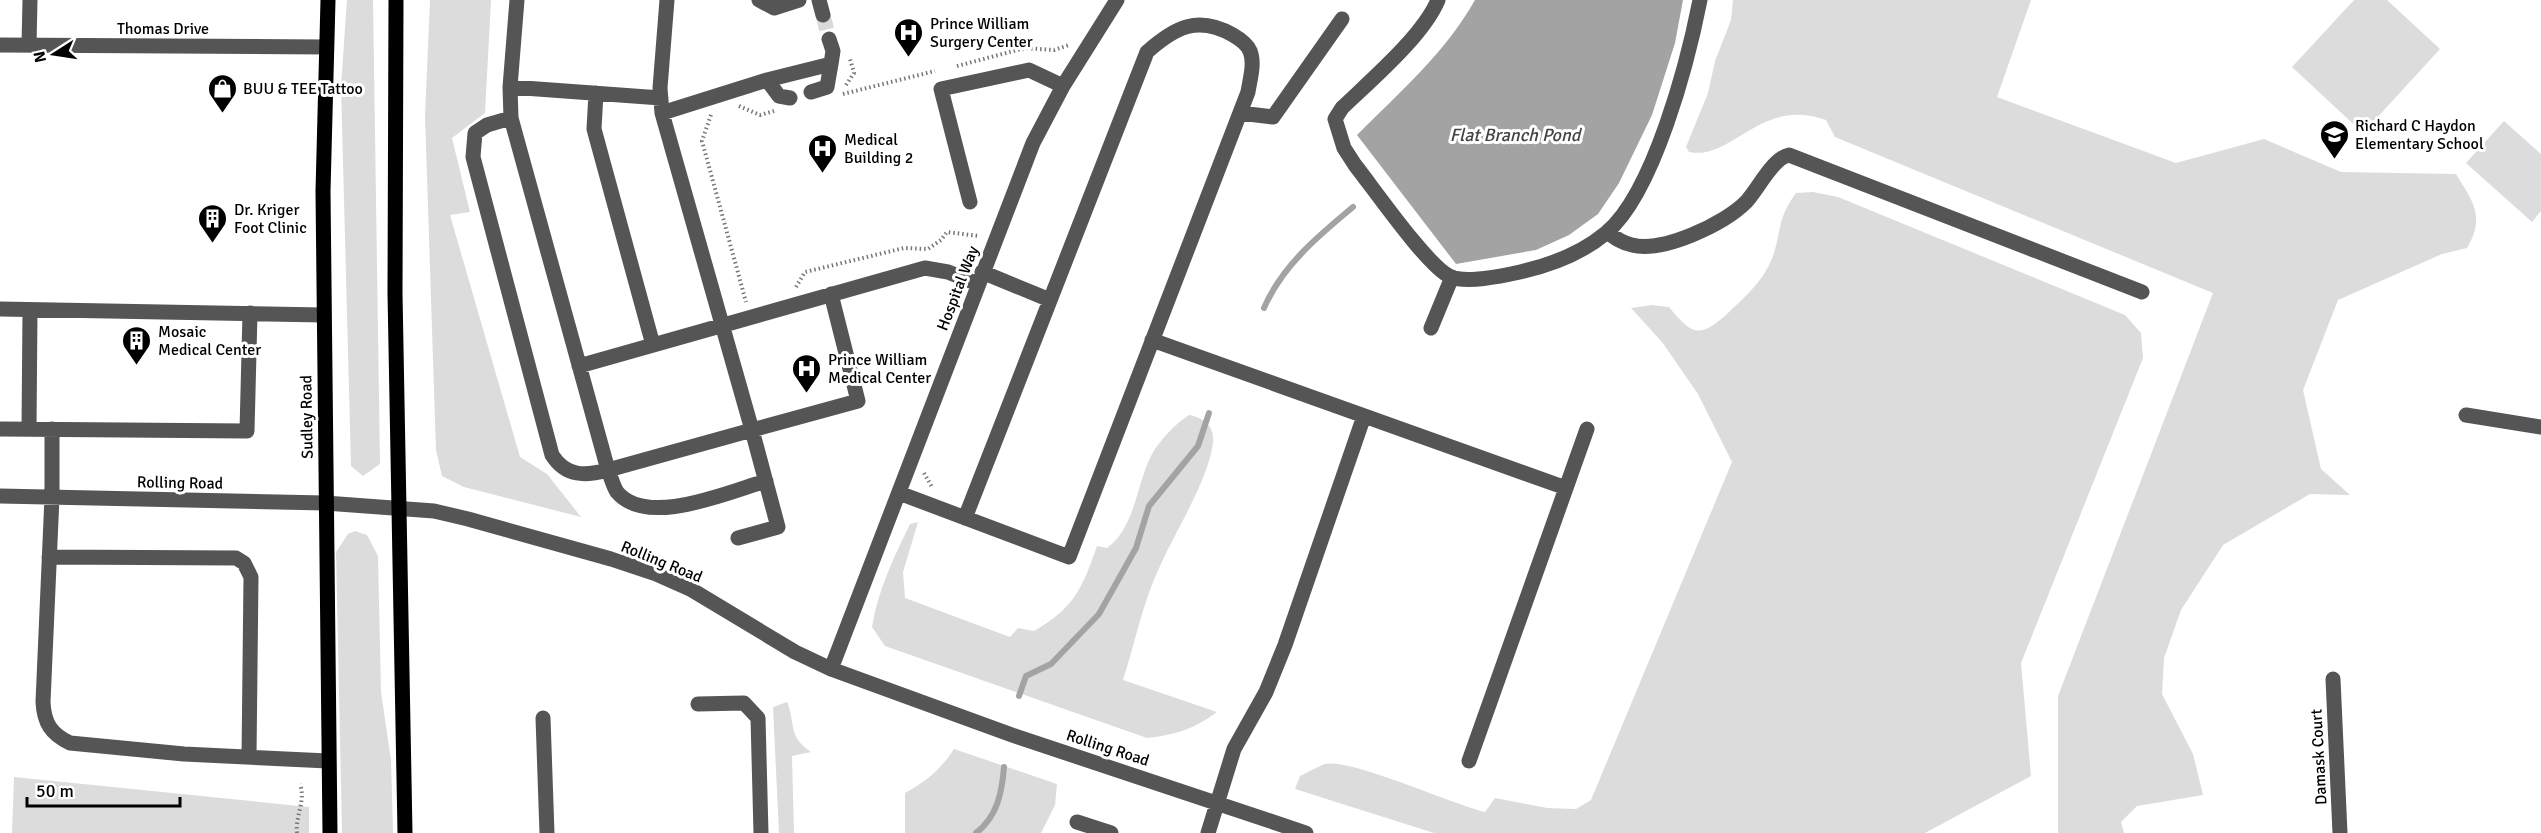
<svg xmlns="http://www.w3.org/2000/svg" width="2541" height="833" viewBox="0 0 2541 833" font-family="Signika,sans-serif">
<style>
.green{fill:#dcdcdc}
.water{fill:#a3a3a3}
.lines{fill:none;stroke-linecap:round;stroke-linejoin:round}
.stream{stroke:#a3a3a3;stroke-width:6}
.minor-tunnel{stroke:#d9d9d9;stroke-width:15;stroke-dasharray:15 8;stroke-linecap:butt}
.path{stroke:#777;stroke-width:4;stroke-dasharray:1.5 3;stroke-linecap:butt}
.minor{stroke:#555;stroke-width:15}
.major{stroke:#000;stroke-width:15}
.labels{text-anchor:middle;stroke-width:6;stroke-linejoin:round;paint-order:stroke}
.poi-label{font-size:16px;fill:#000;stroke:#fff;text-anchor:start}
.street-label{font-size:16px;fill:#000;stroke:#fff}
.water-label{font-size:18px;font-style:italic;fill:#444;stroke:#fff}
</style>
<rect width="100%" height="100%" fill="#fff"/>
<path class="green" d="M 347,0 L 373,0 L 380,464 L 363,476 L 351,466 L 341,86 Z
M 430,0 L 491,0 L 485,113 L 452,138 L 470,212 L 450,215 L 520,457 L 547,474 L 581,517 L 464,487 L 442,476 L 436,450 L 425,116 Z
M 1733,0 L 2031,0 L 1997,97 L 2176,163 L 2264,139 L 2341,172 L 2456,174 C 2474,203 2485,217 2467,248 L 2442,254 L 2338,300 L 2303,390 L 2321,469 L 2350,495 L 2310,494 L 2223,545 L 2181,610 L 2164,658 L 2162,694 L 2193,754 L 2203,795 L 2137,806 L 2121,822 L 2124,833 L 2058,833 L 2058,696 L 2213,293 L 1835,137 L 1826,120 C 1761,96 1732,161 1689,152 L 1686,147 L 1708,93 L 1715,61 L 1731,20 Z
M 2354,0 L 2387,0 L 2440,49 L 2363,133 L 2292,67 Z
M 2504,121 L 2541,154 L 2541,211 L 2532,222 L 2466,163 Z
M 1813,192 L 1838,197 L 2125,315 L 2141,333 L 2143,358 L 2021,663 L 2031,776 L 1925,833 L 1434,833 L 1295,789 L 1300,776 C 1308,772 1317,767 1325,764 C 1350,758 1452,804 1485,812 L 1495,798 L 1547,808 L 1576,809 L 1591,800 L 1732,462 L 1698,394 L 1662,342 L 1631,308 L 1652,305 L 1669,307 C 1692,335 1699,339 1727,314 C 1747,295 1765,280 1774,253 C 1782,226 1778,218 1796,193 Z
M 1189,415 C 1204,418 1215,426 1213,443 C 1208,481 1176,530 1160,566 C 1143,601 1135,643 1123,680 L 1217,712 C 1194,729 1175,735 1147,738 L 885,646 L 872,627 C 878,590 894,557 910,524 L 918,522 L 903,572 L 905,598 L 1010,637 L 1018,628 L 1034,631 C 1074,608 1082,589 1097,546 L 1107,548 C 1135,528 1136,486 1151,456 C 1159,441 1175,424 1189,415 Z
M 355,531 L 367,535 L 378,556 L 381,692 L 391,760 L 393,833 L 342,833 L 336,552 L 348,534 Z
M 787,702 C 796,723 787,736 811,752 L 792,756 L 794,833 L 779,833 L 773,707 Z
M 954,749 L 1057,784 L 1055,805 L 1041,833 L 905,833 L 905,793 C 927,781 941,769 954,749 Z
M 14,777 L 309,807 L 309,833 L 12,833 Z"/>
<path class="water" d="M 1475,0 L 1683,0 L 1675,43 L 1652,115 L 1619,183 L 1598,214 L 1569,235 L 1536,250 L 1456,264 L 1357,135 C 1400,92 1445,53 1475,0 Z"/>
<g class="lines">
<path class="stream" d="M 1264,308 C 1282,266 1318,236 1353,207
M 1019,696 L 1026,676 L 1051,664 L 1099,614 L 1136,548 L 1149,506 L 1198,446 L 1209,413
M 976,833 C 997,817 1002,793 1004,767"/>
<path class="minor-tunnel" d="M 823,15 L 829,39"/>
<path class="path" d="M 957,66 L 1025,48 L 1054,50 L 1069,45
M 846,85 L 854,73 L 850,59
M 843,94 L 935,71
M 739,106 L 760,115 L 774,111
M 711,115 L 702,141 L 746,302
M 796,287 L 805,272 L 904,248 L 928,249 L 941,240 L 947,232 L 979,236
M 924,473 L 932,487
M 297,833 C 295,816 306,802 300,784"/>
<path class="minor" d="M 517,0 L 510,87 L 661,98
M 759,0 L 774,8 L 799,0
M 819,0 L 823,15
M 1438,0 C 1423,36 1371,80 1342,108 L 1335,119 L 1344,148 L 1355,165 C 1374,189 1426,264 1449,276 C 1465,284 1502,276 1520,272 C 1551,265 1581,254 1606,233 C 1654,193 1688,61 1700,0
M 0,45 L 325,47
M 29,45 L 30,0
M 767,80 L 779,96 L 790,98
M 510,87 L 511,118 L 608,470 L 752,430 L 662,113 L 660,88 L 667,0
M 811,92 L 827,87 L 831,64
M 596,93 L 594,129 L 653,345
M 662,113 L 767,80 L 831,64 L 833,51 L 829,39
M 1240,113 L 1273,117 L 1342,19
M 511,118 L 487,125 L 475,133 L 473,157 L 552,455 C 566,477 585,476 608,470 C 611,477 613,486 617,492 C 647,528 728,492 766,481
M 970,202 L 941,89 L 1029,70 L 1063,86
M 1607,232 C 1615,238 1622,243 1632,245 C 1663,253 1724,224 1746,202 C 1758,189 1773,158 1789,155 L 2142,292
M 982,272 L 1050,300
M 0,309 L 323,315
M 1431,328 L 1452,277
M 1152,340 L 1566,488
M 579,366 L 925,268 L 948,272 L 978,284
M 2466,415 L 2541,427
M 0,429 L 247,431 L 250,313
M 29,429 L 30,310
M 52,429 L 52,497 L 43,702 C 44,723 51,734 70,743 L 184,754 L 328,761
M 899,493 L 1069,557 L 1248,92 C 1250,79 1255,63 1250,51 C 1247,44 1240,39 1233,35 C 1198,15 1175,27 1147,52 L 965,518
M 0,496 L 325,503 L 434,511 L 468,519 L 611,559 L 656,574 L 692,590 L 795,652 L 831,669 L 1012,735 L 1306,833
M 738,538 L 778,527 L 752,430 L 858,401 L 831,294
M 49,557 L 236,558 L 244,563 L 251,577 L 249,757
M 831,669 L 1033,143 L 1063,86 L 1117,0
M 2333,679 L 2340,833
M 698,704 L 744,703 L 758,718 L 761,833
M 543,718 L 547,833
M 1469,761 L 1587,429
M 1077,822 L 1111,833
M 1208,833 L 1234,749 L 1266,692 L 1285,645 L 1364,416"/>
<path class="major" d="M 328,0 L 323,191 L 330,833
M 396,0 L 395,293 L 405,833"/>
</g>
<defs>
<symbol id="hospital-pin" viewBox="-11 -11 22 30"><path d="M0 17L-7.5 6A9.5 9.5 0 1 1 7.5 6Z" fill="#000" stroke="#fff"/><path d="M-5-5h3v3.5h4V-5h3V5h-3V1.5h-4V5h-3Z" fill="#fff"/></symbol>
<symbol id="shop-pin" viewBox="-11 -11 22 30"><path d="M0 17L-7.5 6A9.5 9.5 0 1 1 7.5 6Z" fill="#000" stroke="#fff"/><path d="M-5-2.5h2.3a2.7 3.5 0 0 1 5.4 0H5L5.5 6h-11ZM-1.5-2.5h3a1.5 2.3 0 0 0-3 0Z" fill="#fff"/></symbol>
<symbol id="school-pin" viewBox="-11 -11 22 30"><path d="M0 17L-7.5 6A9.5 9.5 0 1 1 7.5 6Z" fill="#000" stroke="#fff"/><path d="M0-5L7-2L0 1L-7-2ZM-4 1L0 2.5L4 1V4Q0 6-4 4Z" fill="#fff"/></symbol>
<symbol id="building-pin" viewBox="-11 -11 22 30"><path d="M0 17L-7.5 6A9.5 9.5 0 1 1 7.5 6Z" fill="#000" stroke="#fff"/><path d="M-4-6H4V6H1V3H-1V6H-4ZM-2.5-4.3h1.7v1.8h-1.7ZM.8-4.3h1.7v1.8H.8ZM-2.5-1h1.7V.8h-1.7ZM.8-1h1.7V.8H.8Z" fill="#fff"/></symbol>
</defs>
<g fill-rule="evenodd">
<use href="#hospital-pin" x="892" y="16" width="33" height="45"/>
<use href="#shop-pin" x="206" y="72" width="33" height="45"/>
<use href="#school-pin" x="2318" y="118" width="33" height="45"/>
<use href="#hospital-pin" x="806" y="132" width="33" height="45"/>
<use href="#building-pin" x="196" y="202" width="33" height="45"/>
<use href="#building-pin" x="120" y="324" width="33" height="45"/>
<use href="#hospital-pin" x="790" y="352" width="33" height="45"/>
</g>
<g class="labels">
<g class="poi-label">
<text x="930" y="29">Prince William<tspan x="930" dy="18">Surgery Center</tspan></text>
<text x="243" y="94">BUU &amp; TEE Tattoo</text>
<text x="2355" y="131">Richard C Haydon<tspan x="2355" dy="18">Elementary School</tspan></text>
<text x="844" y="145">Medical<tspan x="844" dy="18">Building 2</tspan></text>
<text x="234" y="215">Dr. Kriger<tspan x="234" dy="18">Foot Clinic</tspan></text>
<text x="158" y="337">Mosaic<tspan x="158" dy="18">Medical Center</tspan></text>
<text x="828" y="365">Prince William<tspan x="828" dy="18">Medical Center</tspan></text>
</g>
<g class="street-label">
<text x="163" y="34">Thomas Drive</text>
<text transform="translate(957 288) rotate(-69)" y="6">Hospital Way</text>
<text transform="translate(306 417) rotate(-91)" y="6">Sudley Road</text>
<text transform="translate(180 482) rotate(1)" y="6">Rolling Road</text>
<text transform="translate(662 561) rotate(22)" y="6">Rolling Road</text>
<text transform="translate(1108 747) rotate(18)" y="6">Rolling Road</text>
<text transform="translate(2318 757) rotate(-93)" y="6">Damask Court</text>
</g>
<g class="water-label">
<text x="1515" y="141">Flat Branch Pond</text>
</g>
</g>
<g transform="translate(54 54) rotate(258)" stroke="#ffffff" stroke-width="4.5" paint-order="stroke">
<path d="M0-4.5L10 22L0 15L-10 22Z" fill="#000000"/>
<text y="-9" font-size="16" font-weight="bold" text-anchor="middle" fill="#000000">N</text>
</g>
<path d="M27 797v9h153v-9" fill="none" stroke="#000000" stroke-width="3"/>
<text x="36" y="797" font-size="18" fill="#000000" stroke="#ffffff" stroke-width="4.5" paint-order="stroke">50 m</text>
</svg>
